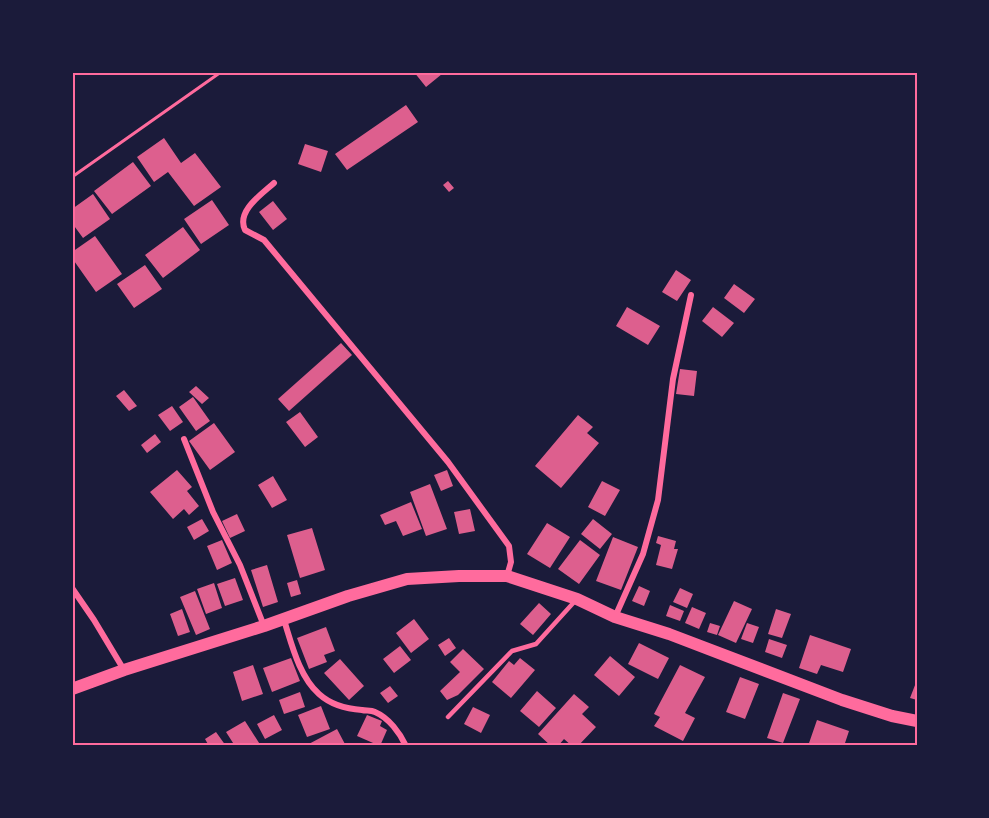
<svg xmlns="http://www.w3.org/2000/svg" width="989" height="818" viewBox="0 0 989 818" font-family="Lora,serif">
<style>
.building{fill:#dd5f8e}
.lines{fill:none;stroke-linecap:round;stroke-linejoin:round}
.path{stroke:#ff6b9d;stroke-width:3}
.service{stroke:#ff6b9d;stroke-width:4.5}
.minor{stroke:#ff6b9d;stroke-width:6}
.secondary{stroke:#ff6b9d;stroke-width:12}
.neatline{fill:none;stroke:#ff6b9d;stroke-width:2}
</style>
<rect width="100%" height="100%" fill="#1b1b3a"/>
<path class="building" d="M 414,72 L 440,72 L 442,74 L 426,87 Z
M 406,105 L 418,122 L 347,170 L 335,154 Z
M 164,138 L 181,163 L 195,153 L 221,187 L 194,206 L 168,172 L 154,182 L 137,157 Z
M 305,144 L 328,151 L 321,172 L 298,164 Z
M 133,162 L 151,186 L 112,214 L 94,191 Z
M 448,181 L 454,188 L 449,192 L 443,185 Z
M 93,194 L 110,219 L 83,238 L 72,223 L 72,209 Z
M 212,200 L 229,225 L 201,244 L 184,219 Z
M 273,201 L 287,219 L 273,230 L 259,212 Z
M 183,227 L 200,250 L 163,278 L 145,255 Z
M 95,236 L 122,274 L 96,292 L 72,258 L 72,252 Z
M 145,265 L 162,289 L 134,308 L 117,284 Z
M 676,270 L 691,280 L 677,301 L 662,292 Z
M 734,284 L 755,299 L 744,313 L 724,298 Z
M 627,307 L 660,326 L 648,345 L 616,326 Z
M 713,307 L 734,323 L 722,337 L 702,321 Z
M 341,343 L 352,355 L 289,411 L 278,399 Z
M 680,369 L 697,371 L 694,396 L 676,394 Z
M 196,386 L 209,398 L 202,404 L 189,392 Z
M 124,390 L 137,406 L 129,411 L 116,396 Z
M 193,397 L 210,421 L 196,431 L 179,407 Z
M 172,406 L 183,422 L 170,431 L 158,415 Z
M 300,412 L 318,437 L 305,447 L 286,422 Z
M 578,415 L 593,427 L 587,433 L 599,443 L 561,488 L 535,466 Z
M 214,423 L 235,452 L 210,470 L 189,441 Z
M 155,434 L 161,442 L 147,453 L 141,445 Z
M 177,470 L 192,487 L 187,491 L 199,506 L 189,515 L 184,509 L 173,519 L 150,492 Z
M 447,470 L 453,486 L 441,491 L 434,475 Z
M 273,476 L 287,500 L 272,508 L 258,485 Z
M 602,481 L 620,490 L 605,516 L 588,507 Z
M 430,484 L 447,529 L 426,536 L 410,492 Z
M 411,502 L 422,529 L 403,536 L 396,521 L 385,525 L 380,515 Z
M 470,509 L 475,531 L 459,534 L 454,512 Z
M 237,514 L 245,531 L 230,538 L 222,521 Z
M 202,519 L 209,531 L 194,540 L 187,527 Z
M 593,519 L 612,534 L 600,549 L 581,534 Z
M 547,523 L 570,537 L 550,568 L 527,554 Z
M 312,528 L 325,570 L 300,578 L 287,535 Z
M 658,536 L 676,541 L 674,549 L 678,549 L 672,569 L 656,565 L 661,545 L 656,543 Z
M 613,537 L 638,547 L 621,590 L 596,581 Z
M 222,540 L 232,563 L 217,570 L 207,546 Z
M 580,540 L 600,555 L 579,584 L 558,569 Z
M 267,565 L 278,602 L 263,607 L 251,570 Z
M 235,578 L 243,600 L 225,606 L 217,584 Z
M 297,580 L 301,594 L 291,597 L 287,583 Z
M 214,583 L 222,608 L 206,614 L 197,589 Z
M 639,586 L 650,591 L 644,606 L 632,601 Z
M 680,588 L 693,594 L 687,608 L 673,602 Z
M 195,591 L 210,629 L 196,635 L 180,597 Z
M 734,601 L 752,609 L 736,643 L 718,635 Z
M 539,603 L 551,614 L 533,635 L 520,624 Z
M 670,605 L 684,611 L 680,621 L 666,616 Z
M 692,607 L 706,613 L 699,629 L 685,623 Z
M 182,609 L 190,632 L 178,636 L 170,614 Z
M 776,609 L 791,614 L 782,638 L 768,634 Z
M 414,619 L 429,639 L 411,653 L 396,633 Z
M 710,623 L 720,626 L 717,635 L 707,632 Z
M 747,623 L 759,627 L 753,643 L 741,639 Z
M 326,627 L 335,651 L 324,655 L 327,662 L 309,669 L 297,638 Z
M 810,635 L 851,649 L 843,672 L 821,665 L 817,674 L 799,668 Z
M 449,638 L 456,648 L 445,656 L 438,645 Z
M 769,639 L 787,645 L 782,658 L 765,652 Z
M 639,643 L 669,658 L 658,679 L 628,664 Z
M 400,646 L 411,660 L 394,673 L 383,659 Z
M 463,649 L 484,669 L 458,695 L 447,700 L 440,691 L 460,672 L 450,662 Z
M 610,656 L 635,677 L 619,696 L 594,675 Z
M 291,658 L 300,681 L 272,692 L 263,668 Z
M 520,658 L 535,670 L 511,698 L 492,682 L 509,661 L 514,665 Z
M 340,659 L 364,686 L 349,700 L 324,673 Z
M 253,665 L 263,694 L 242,701 L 233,672 Z
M 680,665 L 705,677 L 685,713 L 695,718 L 683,741 L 654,726 L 660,717 L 654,714 Z
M 740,677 L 759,684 L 745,719 L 726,712 Z
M 917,680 L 917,700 L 910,698 Z
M 390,686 L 398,696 L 388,703 L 380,693 Z
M 537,691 L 556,708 L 539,727 L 520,711 Z
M 300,692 L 305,707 L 284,714 L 279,700 Z
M 783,693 L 800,699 L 783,743 L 767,738 Z
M 574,694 L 589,707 L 582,714 L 596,727 L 578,746 L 572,746 L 564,739 L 558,746 L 551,746 L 538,734 Z
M 321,706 L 330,729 L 307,737 L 298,715 Z
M 473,707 L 490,715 L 481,733 L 464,724 Z
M 274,715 L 282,730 L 265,739 L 257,724 Z
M 367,715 L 382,721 L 380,726 L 387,730 L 380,746 L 357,736 Z
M 817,720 L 849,731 L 844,746 L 808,746 Z
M 245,721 L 261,746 L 235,746 L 226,732 Z
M 337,729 L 346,746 L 305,746 Z
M 216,732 L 226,746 L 209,746 L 205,739 Z"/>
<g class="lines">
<path class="path" d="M 72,177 L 221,72"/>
<path class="service" d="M 448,717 L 512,651 L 536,644 L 575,601"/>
<path class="minor" d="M 274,183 C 262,194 236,211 245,230 L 264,240 L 448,462 L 509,546 L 511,562 L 507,576
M 184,439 L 213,512 L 240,565 L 264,626
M 72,588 L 94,620 L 124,670
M 615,617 L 643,554 L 658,500 L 673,379 L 691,295
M 284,620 C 292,645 299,676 319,694 C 330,704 347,709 362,710 C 366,711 371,710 375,712 C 389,718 400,733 406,746"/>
<path class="secondary" d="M 72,689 L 124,670 L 264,626 L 348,596 L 407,579 L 459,576 L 507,576 L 577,599 L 615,617 L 669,634 L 842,700 L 892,716 L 917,721"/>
</g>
<rect width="989" height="818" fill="none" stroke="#1b1b3a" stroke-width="147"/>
<rect x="74" y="74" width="842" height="670" class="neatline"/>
</svg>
